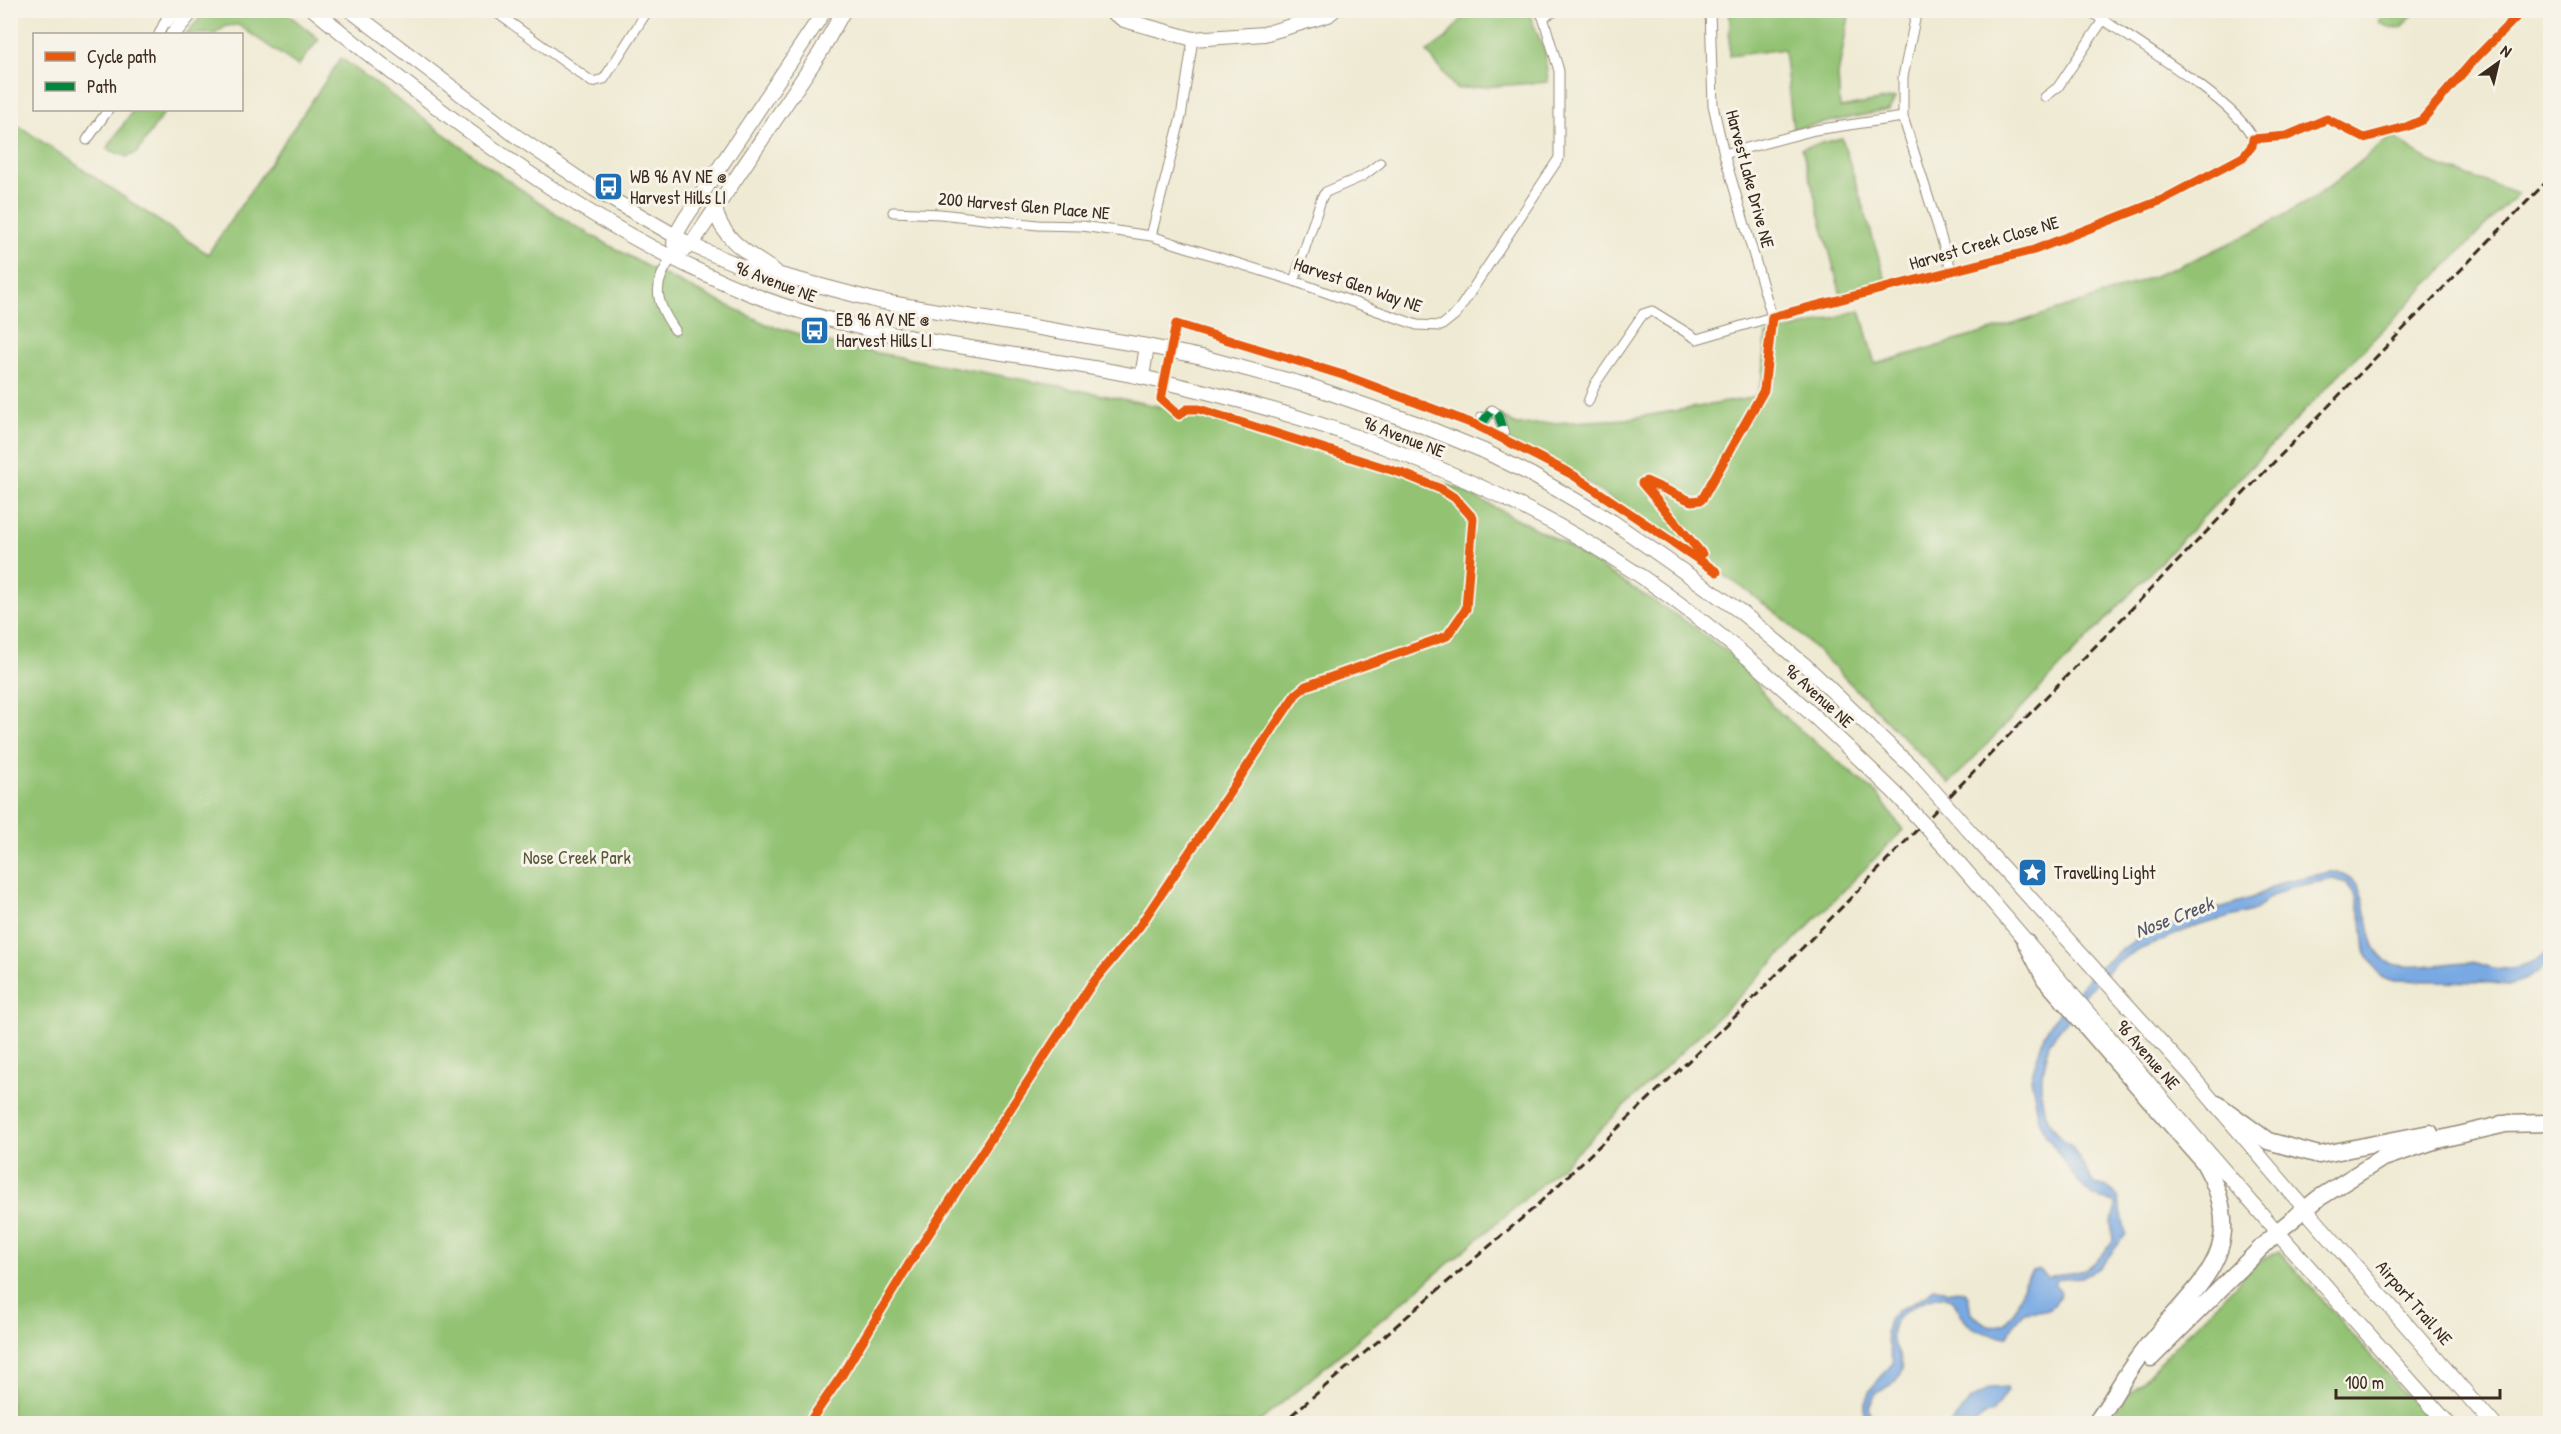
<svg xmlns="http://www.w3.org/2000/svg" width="2561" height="1434" viewBox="0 0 2561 1434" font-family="'Patrick Hand',sans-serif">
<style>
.green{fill:#92c272;stroke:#667648;stroke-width:1.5}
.water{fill:#78a9e3;stroke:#5a6a80;stroke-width:1.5}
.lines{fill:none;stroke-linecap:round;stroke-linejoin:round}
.street-casing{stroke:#958a78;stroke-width:11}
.secondary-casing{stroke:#958a78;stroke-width:16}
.primary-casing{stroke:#958a78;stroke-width:17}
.highway-casing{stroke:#958a78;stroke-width:19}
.street{stroke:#fff;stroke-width:9}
.secondary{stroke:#fff;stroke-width:14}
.primary{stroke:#fff;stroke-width:15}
.highway{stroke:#fff;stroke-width:16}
.rail{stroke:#3b2a1e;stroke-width:3;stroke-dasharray:9 4.5;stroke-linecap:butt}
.secondary-bridge-casing{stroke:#958a78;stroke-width:16;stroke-linecap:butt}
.secondary-bridge{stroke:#fff;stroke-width:14}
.quiet{stroke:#00873e;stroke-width:8;stroke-dasharray:15 8;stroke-linecap:butt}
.cycleway-casing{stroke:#f7f3e8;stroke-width:13}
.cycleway{stroke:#e8590c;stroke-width:9}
.labels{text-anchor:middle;stroke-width:6;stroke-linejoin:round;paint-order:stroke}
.poi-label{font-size:18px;fill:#3b2a1e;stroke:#f7f3e8;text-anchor:start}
.street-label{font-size:18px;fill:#3b2a1e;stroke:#f7f3e8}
.park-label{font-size:18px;fill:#555837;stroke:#f7f3e8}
.water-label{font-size:20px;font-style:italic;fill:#505663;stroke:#f7f3e8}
</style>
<rect width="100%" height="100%" fill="#f7f3e8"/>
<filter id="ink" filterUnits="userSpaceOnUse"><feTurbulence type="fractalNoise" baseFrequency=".0167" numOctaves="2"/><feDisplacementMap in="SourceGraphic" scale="12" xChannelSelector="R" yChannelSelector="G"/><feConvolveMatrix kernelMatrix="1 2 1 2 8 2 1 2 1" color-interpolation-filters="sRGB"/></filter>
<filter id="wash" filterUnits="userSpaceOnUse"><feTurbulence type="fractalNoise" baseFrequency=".008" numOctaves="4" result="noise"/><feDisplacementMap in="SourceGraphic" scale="24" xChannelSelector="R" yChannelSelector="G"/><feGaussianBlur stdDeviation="1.35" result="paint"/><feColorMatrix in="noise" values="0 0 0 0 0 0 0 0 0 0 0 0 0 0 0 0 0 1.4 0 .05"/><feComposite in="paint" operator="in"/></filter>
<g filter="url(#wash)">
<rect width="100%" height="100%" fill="#efead3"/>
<path class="green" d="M 284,11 L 319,39 L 298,66 L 238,25 L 226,26 L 215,34 L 186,34 L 206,11 Z
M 1468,11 L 1528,11 L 1545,52 L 1548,82 L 1456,89 L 1427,52 L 1447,37 Z
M 1730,11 L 1850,11 L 1838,75 L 1840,108 L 1895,98 L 1889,110 L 1793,129 L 1784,49 L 1729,56 Z
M 2379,11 L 2417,11 L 2401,27 L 2392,29 L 2379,22 L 2383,14 Z
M 341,58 L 496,172 L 570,223 L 648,267 L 766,324 L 839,346 L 1053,385 L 1202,415 L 1347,452 L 1460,489 L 1559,541 L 1690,624 L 1743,664 L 1773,707 L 1878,795 L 1903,830 L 1743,993 L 1578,1151 L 1517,1206 L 1258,1423 L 11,1423 L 10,120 L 208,254 Z
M 133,110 L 166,110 L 137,153 L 127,157 L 107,149 Z
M 2392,136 L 2434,164 L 2518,193 L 2349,364 L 1949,784 L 1834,667 L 1784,619 L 1740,586 L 1574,474 L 1506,440 L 1498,414 L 1516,425 L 1626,419 L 1745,399 L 1757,395 L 1763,375 L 1766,335 L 1813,324 L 1860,310 L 1875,364 C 2024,321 2179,281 2313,198 C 2341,180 2366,156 2392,136 Z
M 1842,138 L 1886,281 L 1841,295 L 1802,148 Z
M 2279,1251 L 2430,1423 L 2103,1424 C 2141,1381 2180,1341 2220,1301 C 2238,1283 2255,1260 2279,1251 Z"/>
<path class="water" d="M 2330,872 C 2376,873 2359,931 2380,956 C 2396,975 2447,962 2469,962 C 2480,962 2490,969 2501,969 C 2520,968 2537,962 2550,949 L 2550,958 L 2540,970 L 2527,979 L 2508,985 L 2483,982 L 2390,980 L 2380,976 L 2365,951 L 2362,920 L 2356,897 L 2346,883 L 2333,879 L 2288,888 L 2266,900 L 2256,910 L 2193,927 L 2134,952 L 2116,963 L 2078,1001 L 2073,1012 L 2049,1043 L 2040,1088 L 2044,1109 L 2049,1122 L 2059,1137 L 2071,1146 L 2095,1184 L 2107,1187 L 2118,1196 L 2126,1234 L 2100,1268 L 2080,1277 L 2056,1280 L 2055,1285 L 2061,1292 C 2054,1314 2042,1310 2024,1312 L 2015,1322 L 2008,1336 C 1998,1338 1976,1331 1968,1324 C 1959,1315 1959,1303 1944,1296 C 1926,1297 1888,1314 1892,1337 C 1894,1347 1901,1357 1904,1368 L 1894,1383 L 1876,1393 L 1869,1408 L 1873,1423 L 1863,1424 L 1864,1406 L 1870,1390 L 1893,1363 L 1886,1332 L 1889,1319 L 1898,1310 L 1927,1295 L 1934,1288 L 1944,1289 L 1947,1292 C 1970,1286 1968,1296 1971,1314 L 1991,1327 L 2004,1324 L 2017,1307 L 2023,1284 L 2032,1271 L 2039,1269 L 2048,1278 C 2057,1272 2065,1275 2076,1272 C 2092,1269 2105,1253 2113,1240 L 2111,1223 L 2116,1211 L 2115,1202 L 2094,1197 L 2079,1183 L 2045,1134 L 2039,1119 L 2031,1078 L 2044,1035 L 2051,1023 L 2093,972 L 2135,940 L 2192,917 L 2254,897 L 2285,881 Z
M 1989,1388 L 2006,1388 L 2007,1391 L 1992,1413 L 1984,1415 L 1975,1423 L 1951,1423 L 1969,1402 Z"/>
</g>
<g filter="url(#ink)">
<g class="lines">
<defs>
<path id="street" d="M 493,10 L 592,82 L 604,79 L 648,10
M 1710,10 L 1713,105 L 1724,154 L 1772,317
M 1917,10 L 1903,77 L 1903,117 L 1952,272
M 1543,17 L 1558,10
M 167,23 L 179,10
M 159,34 L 170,10
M 1193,39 L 1181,117 L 1151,236 L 1294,281 L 1417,325 L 1441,326 L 1456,314 L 1559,158 L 1559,71 L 1543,17 L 1538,10
M 2045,97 L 2058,87 L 2103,20
M 87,140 L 108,110
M 1724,154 L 1815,130 L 1903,117
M 893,212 L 940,214 L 1038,225 L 1082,226 L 1151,236
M 672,258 C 651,285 656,303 675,330
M 1294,281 L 1322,197 L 1326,192 L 1363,176 L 1380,163
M 1588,402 L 1595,384 L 1643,314 L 1652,311 L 1697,339 L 1772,317 L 2034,250 L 2162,200 L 2243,157 L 2252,146 L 2253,139 C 2242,105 2122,33 2088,10
M 1481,417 L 1485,420 L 1492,410 L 1498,414 L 1506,440"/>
<path id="secondary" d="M 314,10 C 446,118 586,226 744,291 C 870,343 1009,349 1141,377 C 1312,413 1497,478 1642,577 C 1734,640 1816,716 1896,794
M 350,10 L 516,136 L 594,189 L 691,245 L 750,270 L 780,275 L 878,301 L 1147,346 L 1202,357 L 1313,387 L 1413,422 L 1484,451 L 1532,475 L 1613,522 L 1741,612 L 1807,667 L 1917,772
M 1109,10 L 1124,20 L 1193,39 L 1264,34 L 1328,15 L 1334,10
M 173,34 L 193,10
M 715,208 C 721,240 751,255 776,272
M 674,244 L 675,236 L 685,219 L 825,10
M 672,258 L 691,245 L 820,53 L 844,10
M 1142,377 L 1147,346
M 1972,834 L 2189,1073 L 2305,1209
M 1952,855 L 2277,1232"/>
<path id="primary" d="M 2305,1209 L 2493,1424
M 2277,1232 L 2448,1424"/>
<path id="highway" d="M 2026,942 L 2045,979 L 2203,1161 C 2259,1257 2187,1289 2138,1358 C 2122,1379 2111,1403 2095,1424
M 2217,1104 L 2268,1141 L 2319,1155 L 2430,1133
M 2501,1124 L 2550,1123
M 2151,1358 L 2277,1232 L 2319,1198 L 2381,1159 L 2437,1140 L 2510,1123"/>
</defs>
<use href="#street" class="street-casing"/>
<use href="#secondary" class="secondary-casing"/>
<use href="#primary" class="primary-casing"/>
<use href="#highway" class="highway-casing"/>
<use href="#street" class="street"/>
<use href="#secondary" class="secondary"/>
<use href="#primary" class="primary"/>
<use href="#highway" class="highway"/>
<path class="rail" d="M 1281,1424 L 1534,1208 L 1741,1011 L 2550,178"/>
<defs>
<path id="secondary-bridge" d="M 1917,772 L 1972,834
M 1896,794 L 1952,855"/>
</defs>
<use href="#secondary-bridge" class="secondary-bridge-casing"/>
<use href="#secondary-bridge" class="secondary-bridge"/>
<path class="quiet" d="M 1481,417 L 1485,420 L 1492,410 L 1498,414 L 1506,440"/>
<defs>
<path id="cycleway" d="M 1702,554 L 1642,483 L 1646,481 L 1691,501 L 1701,500 L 1704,496 L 1764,390 L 1772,317 L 2034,250 L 2162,200 L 2243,157 L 2252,146 L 2253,139 L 2287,136 L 2327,119 L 2364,138 L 2406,127 L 2422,120 L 2473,61 L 2523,10
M 808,1424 L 842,1375 L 909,1264 L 1091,985 L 1139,927 L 1296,694 L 1306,686 L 1447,636 L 1466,609 L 1473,518 L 1455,498 L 1441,489 L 1404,474 L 1199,409 L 1187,409 L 1179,415 L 1161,399 L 1176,324 L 1343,375 L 1476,425 L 1573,475 L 1717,572"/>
</defs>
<use href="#cycleway" class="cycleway-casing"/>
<use href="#cycleway" class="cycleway"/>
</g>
</g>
<defs>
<symbol id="bus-square" viewBox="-11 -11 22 22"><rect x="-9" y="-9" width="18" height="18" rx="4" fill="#1f6fb2" stroke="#f7f3e8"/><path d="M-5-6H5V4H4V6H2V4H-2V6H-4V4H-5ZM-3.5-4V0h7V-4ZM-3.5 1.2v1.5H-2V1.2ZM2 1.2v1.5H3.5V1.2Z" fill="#fff"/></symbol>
<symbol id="sight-square" viewBox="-11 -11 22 22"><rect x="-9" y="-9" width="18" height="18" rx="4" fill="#1f6fb2" stroke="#f7f3e8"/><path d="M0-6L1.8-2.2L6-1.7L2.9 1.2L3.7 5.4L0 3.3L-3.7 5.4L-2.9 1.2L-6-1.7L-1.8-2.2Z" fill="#fff"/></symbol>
</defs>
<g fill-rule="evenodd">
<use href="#bus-square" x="592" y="170" width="33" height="33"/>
<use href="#bus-square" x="798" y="314" width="33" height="33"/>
<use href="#sight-square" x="2016" y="856" width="33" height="33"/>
</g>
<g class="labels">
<g class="poi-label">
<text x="630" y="183">WB 96 AV NE @<tspan x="630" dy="21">Harvest Hills LI</tspan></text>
<text x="836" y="326">EB 96 AV NE @<tspan x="836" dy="21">Harvest Hills LI</tspan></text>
<text x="2054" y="879">Travelling Light</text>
</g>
<g class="street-label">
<text transform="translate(1750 179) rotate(75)" y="6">Harvest Lake Drive NE</text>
<text transform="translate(1024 206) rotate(5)" y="6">200 Harvest Glen Place NE</text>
<text transform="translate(1984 243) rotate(-16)" y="6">Harvest Creek Close NE</text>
<text transform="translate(776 282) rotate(21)" y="6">96 Avenue NE</text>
<text transform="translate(1358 285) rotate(19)" y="6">Harvest Glen Way NE</text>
<text transform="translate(1404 437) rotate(21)" y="6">96 Avenue NE</text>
<text transform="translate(1819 696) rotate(42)" y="6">96 Avenue NE</text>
<text transform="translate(2148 1055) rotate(49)" y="6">96 Avenue NE</text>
<text transform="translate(2414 1303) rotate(49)" y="6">Airport Trail NE</text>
</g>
<g class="park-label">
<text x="577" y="864">Nose Creek Park</text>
</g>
<g class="water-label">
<text transform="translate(2174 917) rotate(-21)" y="7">Nose Creek</text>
</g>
</g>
<rect width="2561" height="1434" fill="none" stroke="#f7f3e8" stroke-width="36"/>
<rect x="33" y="33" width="210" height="78" fill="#f7f3e8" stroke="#aca397" stroke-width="1.5"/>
<rect x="45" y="52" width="30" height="9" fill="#e8590c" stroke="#aca397" stroke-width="1.5"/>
<text x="87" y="63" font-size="18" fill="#3b2a1e">Cycle path</text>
<rect x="45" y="82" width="30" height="9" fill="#00873e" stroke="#aca397" stroke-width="1.5"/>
<text x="87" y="93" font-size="18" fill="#3b2a1e">Path</text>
<g transform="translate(2498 63) rotate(34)" stroke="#f7f3e8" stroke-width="4.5" paint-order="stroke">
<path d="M0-4.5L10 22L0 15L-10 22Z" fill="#3b2a1e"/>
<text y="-9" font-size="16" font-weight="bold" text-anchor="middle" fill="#3b2a1e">N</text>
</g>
<path d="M2336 1389v9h164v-9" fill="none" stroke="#3b2a1e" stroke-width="3"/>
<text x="2345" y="1389" font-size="18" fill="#3b2a1e" stroke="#f7f3e8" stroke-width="4.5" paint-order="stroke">100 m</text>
</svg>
